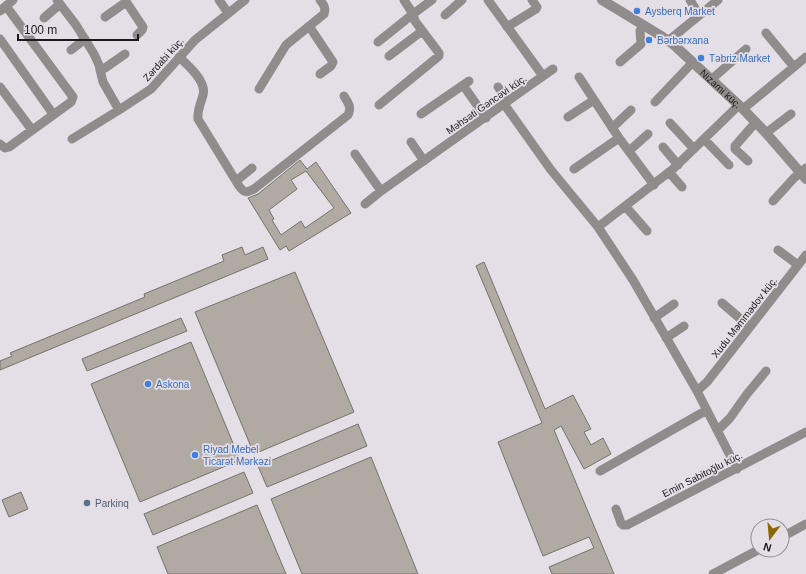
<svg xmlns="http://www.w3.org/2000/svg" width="806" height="574" viewBox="0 0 806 574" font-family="Arial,sans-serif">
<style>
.building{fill:#b0aaa3;stroke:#77726b;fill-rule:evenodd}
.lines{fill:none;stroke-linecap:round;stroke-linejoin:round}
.minor{stroke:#908c8b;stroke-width:9}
.tertiary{stroke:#908c8b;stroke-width:10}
.shop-dot{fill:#3f7fe0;stroke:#e4dee6;stroke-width:1.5}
.service-dot{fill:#5c6f8a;stroke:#e4dee6;stroke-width:1.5}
.labels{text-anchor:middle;stroke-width:3.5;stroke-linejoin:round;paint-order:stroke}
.shop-label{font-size:10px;fill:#366cbe;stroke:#e4dee6;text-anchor:start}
.street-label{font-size:10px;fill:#1c1a1d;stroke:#e4dee6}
.service-label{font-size:10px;fill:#4e5e75;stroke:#e4dee6;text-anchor:start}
</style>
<rect width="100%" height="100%" fill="#e4dee6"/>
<path class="building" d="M 300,160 L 307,169 L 316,162 L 351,213 L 289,251 L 286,246 L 280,250 L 248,198 L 258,194 ZM 306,171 L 334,208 L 305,228 L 301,221 L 281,235 L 272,220 L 274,219 L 269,210 L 297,189 L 291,180 Z
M 242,247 L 245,255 L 263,247 L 268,259 L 0,370 L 0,361 L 12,356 L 10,353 L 145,297 L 144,294 L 224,261 L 222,255 Z
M 484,262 L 545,409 L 573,395 L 591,429 L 584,432 L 591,445 L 603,438 L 611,454 L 584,469 L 561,426 L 554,430 L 614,574 L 552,574 L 549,567 L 594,548 L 589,537 L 543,556 L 498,442 L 542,423 L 476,266 Z
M 295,272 L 354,412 L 254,454 L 195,312 Z
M 181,318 L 187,331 L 87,371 L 82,359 Z
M 191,342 L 240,460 L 140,502 L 91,384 Z
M 358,424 L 367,446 L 267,487 L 258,466 Z
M 371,457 L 418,574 L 302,574 L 271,499 Z
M 244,472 L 253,493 L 153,535 L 144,514 Z
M 21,492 L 28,509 L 9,517 L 2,500 Z
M 257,505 L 286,574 L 168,574 L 157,547 Z"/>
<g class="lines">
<path class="minor" d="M 57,0 L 76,25 L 94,54 L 99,65 L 103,82 L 119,110 L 151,89 L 195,40 L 245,0
M 125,0 L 143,27 L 142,30 L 137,35
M 219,0 L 228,13
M 690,0 L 699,15
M 0,11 L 13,0
M 445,15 L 462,0
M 105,17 L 126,2
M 44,18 L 60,4
M 309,26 L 333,62 L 331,66 L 320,74
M 507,27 L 536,9 L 537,7 L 532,0
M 766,33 L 794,67
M 0,39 L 53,114
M 668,41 L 718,0
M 378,42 L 413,14 L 404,0
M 71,50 L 85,39
M 389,56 L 422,31
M 179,57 C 188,65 207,82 203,95 C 201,103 197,110 198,119 L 239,186 C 244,193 247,193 254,189 L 348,115 C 352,107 348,103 344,96
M 620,62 L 641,44 L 640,31 L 643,25
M 100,70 L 105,68 L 125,54
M 543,76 L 553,69
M 579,77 L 619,138 L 654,185
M 712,79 L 746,49
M 463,85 L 486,118
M 0,87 L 32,130
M 498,87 L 508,101
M 259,89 L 286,45 L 324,14 C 326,8 324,5 320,0
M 655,102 L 693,62
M 504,104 L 551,170 L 598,227 L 633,280 L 697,391 L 737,469
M 379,105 L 439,56 L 439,53 L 415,21 L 413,14 L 432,0
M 743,109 L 806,57
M 421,114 L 469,81
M 568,117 L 594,100
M 670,123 L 694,149
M 612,128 L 631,110
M 766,133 L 791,114
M 72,139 L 119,110
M 704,139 L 729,165
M 411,142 L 424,161
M 0,144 L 5,148 L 9,147 L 71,102 L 73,97 L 6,6
M 663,147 L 678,165
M 629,151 L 648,134
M 355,154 L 381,191
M 748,161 L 735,149 L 735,146 L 756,122
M 574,169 L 619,138
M 669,172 L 682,187
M 236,181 L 252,168
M 773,201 L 794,178 L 806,168
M 365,204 L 381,191 L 543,76 L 488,0
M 626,207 L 647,231
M 598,227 L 673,169 L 739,105
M 778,250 L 798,265
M 722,303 L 750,327
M 654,318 L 674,304
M 666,338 L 684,326
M 697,391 L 707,382 L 806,255
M 718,430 L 730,418 L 747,394 L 766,371
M 600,471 L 707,410
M 616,509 L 621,523 L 623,525 L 627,525 L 806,432
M 782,537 L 806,524
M 713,574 L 758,550"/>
<path class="tertiary" id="s1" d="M 602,0 L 658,34 L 673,44 L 743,109 L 766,133 L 806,179"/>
</g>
<g class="shop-dot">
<circle cx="637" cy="11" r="4"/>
<circle cx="649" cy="40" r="4"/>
<circle cx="701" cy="58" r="4"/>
<circle cx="148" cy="384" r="4"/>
<circle cx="195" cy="455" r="4"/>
</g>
<circle class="service-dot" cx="87" cy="503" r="4"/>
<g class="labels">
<g class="shop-label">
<text x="645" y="15">Aysberq Market</text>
<text x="657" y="44">Bərbərxana</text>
<text x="709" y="62">Təbriz Market</text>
<text x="156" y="388">Askona</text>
<text x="203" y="453">Riyad Mebel<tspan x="203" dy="12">Ticarət Mərkəzi</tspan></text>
</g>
<g class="street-label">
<text transform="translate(163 59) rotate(-48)" y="4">Zərdabi küç.</text>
<text dy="4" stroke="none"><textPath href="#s1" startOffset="149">Nizami küç.</textPath></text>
<text transform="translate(486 104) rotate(-35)" y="4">Məhsəti Gəncəvi küç.</text>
<text transform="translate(744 317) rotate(-52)" y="4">Xudu Məmmədov küç.</text>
<text transform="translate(702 474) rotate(-27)" y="4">Emin Sabitoğlu küç.</text>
</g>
<g class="service-label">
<text x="95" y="507">Parkinq</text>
</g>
</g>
<g transform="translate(770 538) rotate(196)"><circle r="19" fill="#e4dee6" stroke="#949096"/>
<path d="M0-3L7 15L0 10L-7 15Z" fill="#8b6706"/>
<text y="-6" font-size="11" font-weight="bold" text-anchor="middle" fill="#1c1a1d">N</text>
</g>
<path d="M18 34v6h120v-6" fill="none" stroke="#1c1a1d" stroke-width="2"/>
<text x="24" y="34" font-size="12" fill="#1c1a1d" stroke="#e4dee6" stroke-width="3" paint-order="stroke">100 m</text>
</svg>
